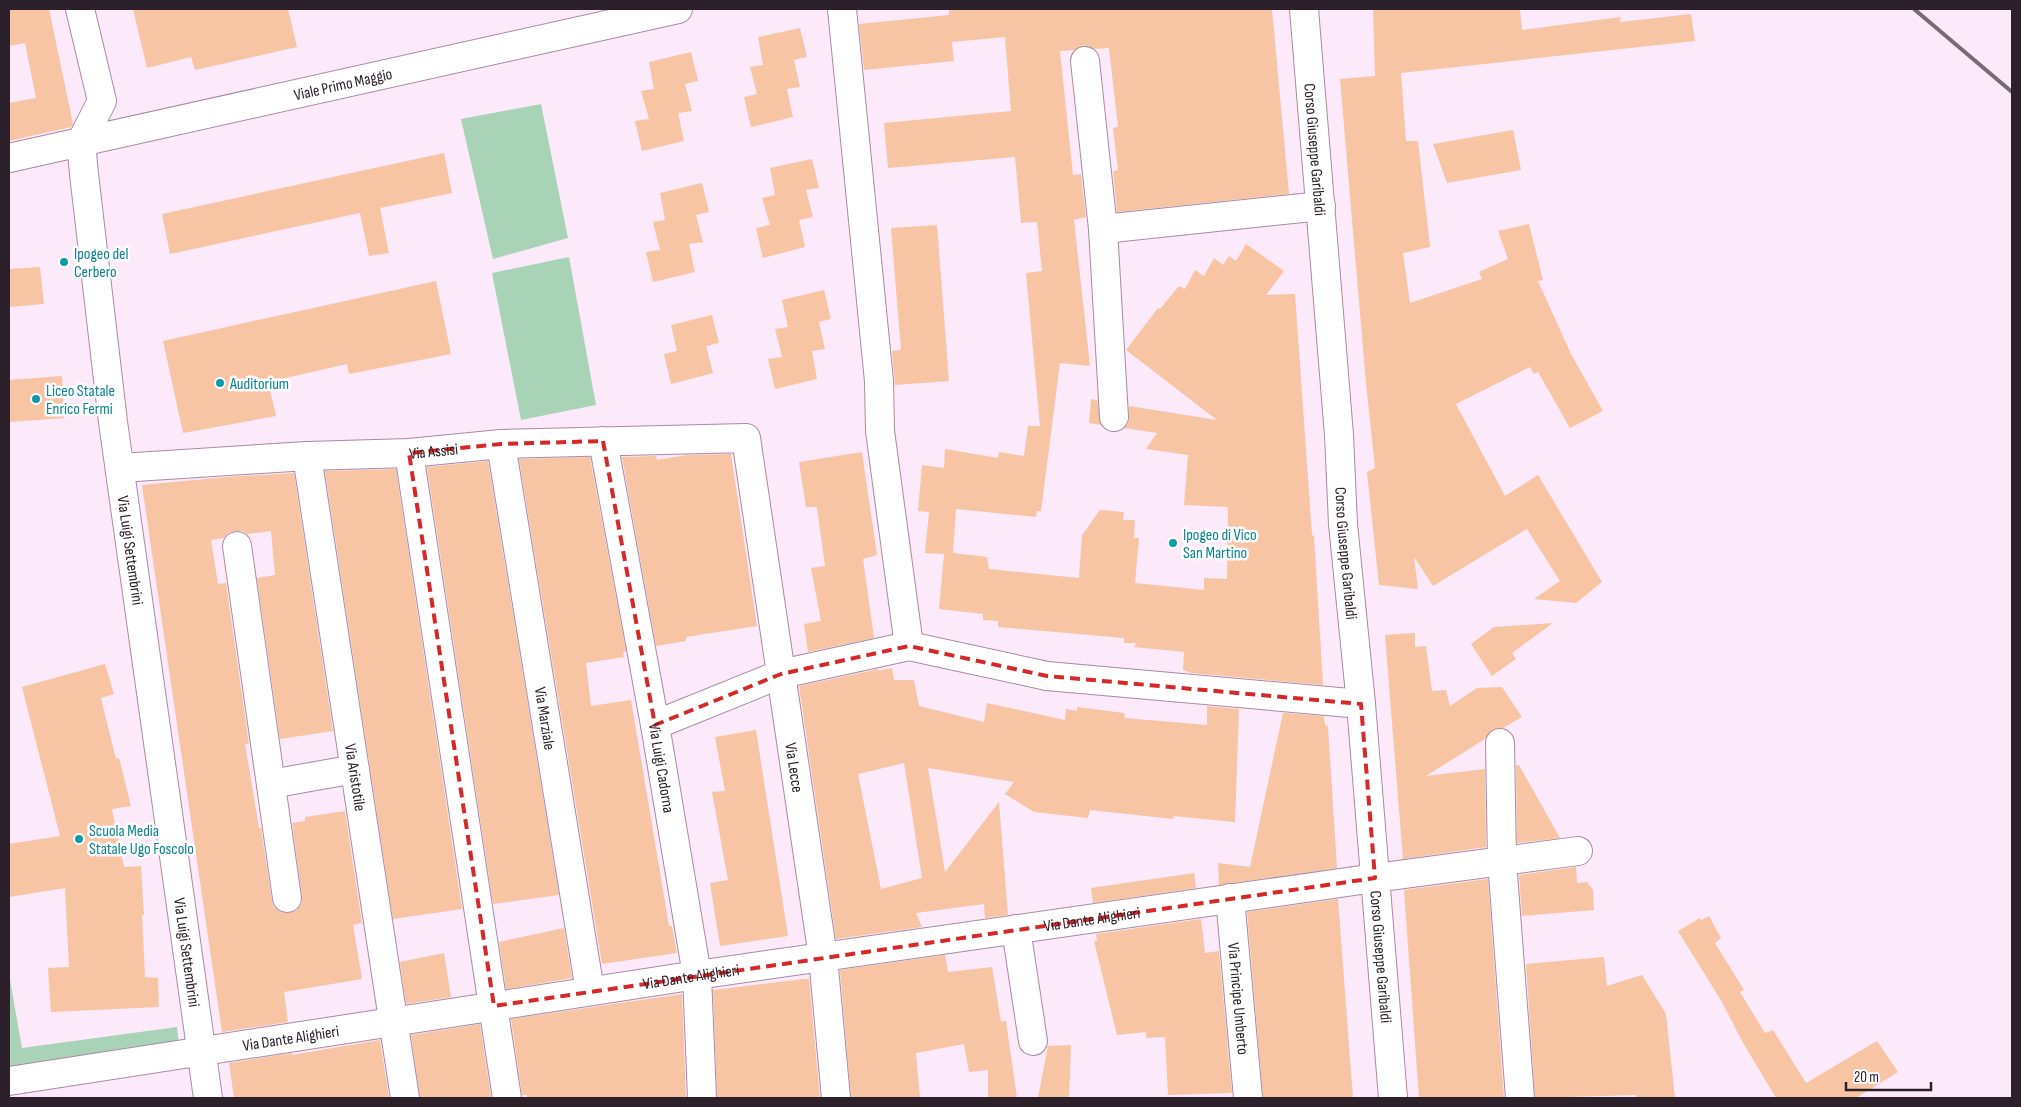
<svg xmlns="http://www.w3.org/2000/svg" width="2021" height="1107" viewBox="0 0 2021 1107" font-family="'Sofia Sans Condensed',sans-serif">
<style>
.green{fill:#a8d3b7}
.building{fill:#f7c4a4;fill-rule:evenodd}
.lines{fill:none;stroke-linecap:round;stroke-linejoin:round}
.minor-casing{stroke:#a78ba4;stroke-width:30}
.minor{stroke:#fff;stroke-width:28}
.rail{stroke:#786a76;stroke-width:4}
.marked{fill:none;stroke:#d62828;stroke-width:4;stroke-dasharray:10 6;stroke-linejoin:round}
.culture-dot{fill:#0f9aa8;stroke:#fdfdfd;stroke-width:2}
.labels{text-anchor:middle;stroke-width:5;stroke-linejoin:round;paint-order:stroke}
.street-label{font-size:16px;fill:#2c202b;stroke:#fdfdfd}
.culture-label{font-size:16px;fill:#0d838f;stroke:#fdfdfd;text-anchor:start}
</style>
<rect width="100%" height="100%" fill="#fce9f9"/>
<path class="green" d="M 541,104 L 568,238 L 493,259 L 461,119 Z
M 569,257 L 596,405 L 521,420 L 492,273 Z
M 9,974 L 22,1048 L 177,1027 L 179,1045 L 9,1067 Z"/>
<path class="building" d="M 9,9 L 49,9 L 73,124 L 71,127 L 9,141 L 9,103 L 36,98 L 25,43 L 9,46 Z
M 133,9 L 288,9 L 297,47 L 195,70 L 191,57 L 147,68 Z
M 949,9 L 1272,9 L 1289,194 L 1117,212 L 1113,171 L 1118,170 L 1113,128 L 1118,127 L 1109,48 L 1094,49 L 1084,45 L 1074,50 L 1060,51 L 1073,175 L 1081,174 L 1086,217 L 1074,220 L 1090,366 L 1060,363 L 1041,511 L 1037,511 L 1036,517 L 956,509 L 953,553 L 987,557 L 989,569 L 1079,578 L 1082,535 L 1100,510 L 1124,512 L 1123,520 L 1135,520 L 1134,538 L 1139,538 L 1135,583 L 1204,590 L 1204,578 L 1227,579 L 1228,507 L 1184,505 L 1188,455 L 1146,449 L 1157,433 L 1124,428 L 1128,424 L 1129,406 L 1217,420 L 1126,350 L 1158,308 L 1160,309 L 1179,286 L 1185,289 L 1195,270 L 1204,276 L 1214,258 L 1223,265 L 1229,256 L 1236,261 L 1246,244 L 1284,271 L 1266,295 L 1295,294 L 1312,535 L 1314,536 L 1323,685 L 1191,673 L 1183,670 L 1184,652 L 1134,647 L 1136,643 L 1124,643 L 1124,638 L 998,627 L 998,621 L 983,620 L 983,614 L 939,609 L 944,554 L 925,553 L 929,512 L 918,511 L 922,465 L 944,468 L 945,449 L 998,458 L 999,452 L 1024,456 L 1028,426 L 1040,426 L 1026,273 L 1042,271 L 1037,222 L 1021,223 L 1015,157 L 888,168 L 884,123 L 1011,111 L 1005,37 L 952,42 L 954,61 L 864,70 L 859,24 L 949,15 Z
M 1373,9 L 1520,9 L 1522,30 L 1621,17 L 1620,22 L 1691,14 L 1695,41 L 1401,73 L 1406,141 L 1418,141 L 1430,247 L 1403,253 L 1410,303 L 1482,279 L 1479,272 L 1508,259 L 1498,231 L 1529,224 L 1543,280 L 1538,281 L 1571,354 L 1603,411 L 1570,428 L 1538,372 L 1534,374 L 1530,367 L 1456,404 L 1505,496 L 1538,475 L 1602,582 L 1576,603 L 1534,599 L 1560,581 L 1527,529 L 1433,586 L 1414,557 L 1418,589 L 1379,585 L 1367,472 L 1375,468 L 1366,383 L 1340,79 L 1375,76 Z
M 800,28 L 807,57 L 794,60 L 800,87 L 787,89 L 793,117 L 751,127 L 744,97 L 757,94 L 750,67 L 763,65 L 758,37 Z
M 691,52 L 698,81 L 685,84 L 692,111 L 678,113 L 684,141 L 642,151 L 635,121 L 649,119 L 641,91 L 654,89 L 649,62 Z
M 1513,130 L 1521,170 L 1447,183 L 1433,144 Z
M 444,153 L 452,193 L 380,208 L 389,253 L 369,256 L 360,213 L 170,254 L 162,214 Z
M 812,159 L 819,188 L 806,190 L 813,217 L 799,220 L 805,247 L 763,258 L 756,228 L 770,225 L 762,198 L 775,195 L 770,168 Z
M 702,183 L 709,212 L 696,215 L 703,242 L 689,244 L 695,272 L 653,282 L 646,252 L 660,250 L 653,222 L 665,220 L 660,193 Z
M 937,225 L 949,381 L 895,385 L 892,351 L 901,350 L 891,228 Z
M 40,267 L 44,304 L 9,307 L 9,269 Z
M 436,281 L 451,354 L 349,374 L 347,364 L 268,382 L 276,416 L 183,433 L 163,341 Z
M 824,290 L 831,319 L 819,322 L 825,349 L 812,351 L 817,379 L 775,389 L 768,359 L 782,357 L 775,329 L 788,327 L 782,300 Z
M 712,315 L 719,343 L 706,346 L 713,373 L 671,384 L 664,354 L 677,351 L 671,325 Z
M 62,376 L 64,418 L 9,422 L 9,380 Z
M 1091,399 L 1097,400 L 1101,425 L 1089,423 Z
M 862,452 L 877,555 L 863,559 L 874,638 L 808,652 L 804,624 L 821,621 L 811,568 L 825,566 L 817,507 L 806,507 L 799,462 Z
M 731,454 L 757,626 L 686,637 L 686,641 L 656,646 L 622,457 L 656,456 L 657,460 L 687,455 Z
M 590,457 L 626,651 L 623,652 L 624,657 L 586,663 L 591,706 L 631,700 L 669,926 L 672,926 L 677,953 L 602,964 L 519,459 Z
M 488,461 L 559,895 L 493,904 L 427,467 Z
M 396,469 L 462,909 L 393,919 L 325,471 Z
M 294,473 L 333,731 L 280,739 L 257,578 L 275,575 L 271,531 L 247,534 L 242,531 L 234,531 L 228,533 L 224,538 L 211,540 L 218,584 L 226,583 L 249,744 L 245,744 L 259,828 L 261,828 L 272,901 L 274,907 L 281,912 L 289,913 L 296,911 L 302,903 L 302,896 L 292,823 L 305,821 L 305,817 L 345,811 L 362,923 L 353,925 L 362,979 L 284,992 L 288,1022 L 222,1032 L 142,485 L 227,477 Z
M 1553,623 L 1512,653 L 1516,659 L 1492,676 L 1471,644 L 1494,627 Z
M 1415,633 L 1415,647 L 1426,646 L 1432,691 L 1446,690 L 1450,706 L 1477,688 L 1502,687 L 1522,717 L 1503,728 L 1492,730 L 1485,739 L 1426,776 L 1485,769 L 1486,847 L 1403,859 L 1385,635 Z
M 105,664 L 114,694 L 101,698 L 116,759 L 119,758 L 131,806 L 112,809 L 124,867 L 141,866 L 144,915 L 142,915 L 145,977 L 158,978 L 159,1007 L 51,1012 L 48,968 L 69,967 L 65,888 L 9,897 L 9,844 L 60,836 L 22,687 Z
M 892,668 L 894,680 L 914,680 L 919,706 L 984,722 L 987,703 L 1065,720 L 1066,709 L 1077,711 L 1077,707 L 1124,713 L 1125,718 L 1207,725 L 1207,706 L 1239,709 L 1235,822 L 1174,816 L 1173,819 L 1090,810 L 1088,818 L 1034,812 L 1005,794 L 1014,782 L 928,768 L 945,872 L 999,802 L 1008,915 L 985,918 L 984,904 L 916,913 L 922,927 L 836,939 L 799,686 L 879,669 L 879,671 ZM 904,763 L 922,878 L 881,889 L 858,774 Z
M 1283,713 L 1324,716 L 1325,725 L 1328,726 L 1337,868 L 1219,885 L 1218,863 L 1250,867 Z
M 756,730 L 788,936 L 720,946 L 710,883 L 728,880 L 712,792 L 725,791 L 715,737 Z
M 1516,765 L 1519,765 L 1560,838 L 1517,843 Z
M 1576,867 L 1577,883 L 1587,882 L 1593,890 L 1594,910 L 1522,916 L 1519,875 Z
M 1194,873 L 1196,888 L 1093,903 L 1091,888 Z
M 1488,879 L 1504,1098 L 1419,1098 L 1404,890 Z
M 1338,899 L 1353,1098 L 1263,1098 L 1247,912 Z
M 1709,916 L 1721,938 L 1715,943 L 1744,990 L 1740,992 L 1765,1033 L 1773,1030 L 1806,1083 L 1877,1041 L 1898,1072 L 1856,1098 L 1776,1098 L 1742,1041 L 1722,1002 L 1678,931 L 1700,918 L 1701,920 Z
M 1201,919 L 1205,953 L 1219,951 L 1232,1093 L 1168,1095 L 1165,1037 L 1146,1038 L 1146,1032 L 1117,1035 L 1094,941 L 1097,941 L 1096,934 Z
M 564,928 L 572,978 L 506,989 L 499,942 Z
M 444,953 L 451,997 L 406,1004 L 400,962 Z
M 945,955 L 948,972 L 992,967 L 1001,1022 L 1006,1021 L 1017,1098 L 988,1098 L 988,1070 L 969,1072 L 964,1044 L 916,1053 L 920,1098 L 851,1098 L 840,970 Z
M 1604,957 L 1607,986 L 1642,975 L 1666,1014 L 1675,1098 L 1636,1098 L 1636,1095 L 1535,1098 L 1526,964 Z
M 804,979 L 809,979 L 820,1098 L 717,1098 L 713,990 Z
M 682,994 L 686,1098 L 527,1098 L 527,1095 L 522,1095 L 511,1019 Z
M 480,1024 L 491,1097 L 420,1098 L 411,1035 Z
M 380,1040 L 389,1098 L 234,1098 L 229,1063 L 292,1053 L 292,1055 Z
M 1071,1045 L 1069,1098 L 1038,1098 L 1048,1046 Z"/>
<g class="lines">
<defs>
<g id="minor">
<path id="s1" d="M 80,9 L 102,101 L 81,142 L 84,174 L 113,422 L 208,1098"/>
<path d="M 842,9 L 879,381 L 880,431 L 909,646"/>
<path id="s2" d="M 1304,9 L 1339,435 L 1343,524 L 1361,704 L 1393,1098"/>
<path d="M 1085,61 L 1103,229 L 1114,417"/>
<path id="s3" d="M 9,158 L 678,9"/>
<path d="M 1103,229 L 1321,206"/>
<path id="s4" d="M 603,441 L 655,725 L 697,975 L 702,1098"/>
<path id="s5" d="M 501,444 L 590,991"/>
<path d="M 409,453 L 507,1098"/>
<path id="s6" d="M 307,456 L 405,1098"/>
<path id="s7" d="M 120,468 L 307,456 L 409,453 L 501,444 L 746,438 L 823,957 L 836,1098"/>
<path d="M 237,546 L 287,898"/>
<path d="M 655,725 L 781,674 L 909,646 L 1047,676 L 1361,704"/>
<path d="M 1500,743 L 1502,861 L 1520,1098"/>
<path d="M 271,784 L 355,769"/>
<path id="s8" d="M 1230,898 L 1248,1098"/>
<path d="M 1016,929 L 1033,1041"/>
<path id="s9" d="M 9,1081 L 697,975 L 1375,878 L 1578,851"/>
</g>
</defs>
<use href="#minor" class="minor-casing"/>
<use href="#minor" class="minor"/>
<path class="rail" d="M 1914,9 L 2012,92"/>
</g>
<path class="marked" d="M 603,441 L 655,725 L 781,674 L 909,646 L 1047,676 L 1361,704 L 1375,878 L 494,1006 L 409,453 L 501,444 Z"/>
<g class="culture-dot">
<circle cx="64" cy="262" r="5"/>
<circle cx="220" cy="383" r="5"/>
<circle cx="36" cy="399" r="5"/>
<circle cx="1173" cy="543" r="5"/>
<circle cx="79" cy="839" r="5"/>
</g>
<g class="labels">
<g class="street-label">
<text dy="6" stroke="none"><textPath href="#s3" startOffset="342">Viale Primo Maggio</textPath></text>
<text dy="6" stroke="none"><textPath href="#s2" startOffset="141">Corso Giuseppe Garibaldi</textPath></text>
<text dy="6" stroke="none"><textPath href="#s7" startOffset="314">Via Assisi</textPath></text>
<text dy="6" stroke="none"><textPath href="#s1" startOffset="552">Via Luigi Settembrini</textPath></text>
<text dy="6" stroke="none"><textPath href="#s2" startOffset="546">Corso Giuseppe Garibaldi</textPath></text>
<text dy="6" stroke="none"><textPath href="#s5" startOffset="278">Via Marziale</textPath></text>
<text dy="6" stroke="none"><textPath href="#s7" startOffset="960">Via Lecce</textPath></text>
<text dy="6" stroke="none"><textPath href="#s4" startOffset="332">Via Luigi Cadorna</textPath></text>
<text dy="6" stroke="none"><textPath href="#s6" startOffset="325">Via Aristotile</textPath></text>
<text dy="6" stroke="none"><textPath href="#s9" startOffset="1095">Via Dante Alighieri</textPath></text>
<text dy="6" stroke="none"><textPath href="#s1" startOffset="958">Via Luigi Settembrini</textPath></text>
<text dy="6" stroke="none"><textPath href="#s2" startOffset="951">Corso Giuseppe Garibaldi</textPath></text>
<text dy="6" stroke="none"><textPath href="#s9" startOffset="690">Via Dante Alighieri</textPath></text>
<text dy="6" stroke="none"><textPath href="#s8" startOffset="101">Via Principe Umberto</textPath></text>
<text dy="6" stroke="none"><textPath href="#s9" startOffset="285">Via Dante Alighieri</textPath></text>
</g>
<g class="culture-label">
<text x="74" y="259">Ipogeo del<tspan x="74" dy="18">Cerbero</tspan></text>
<text x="230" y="389">Auditorium</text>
<text x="46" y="396">Liceo Statale<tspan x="46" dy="18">Enrico Fermi</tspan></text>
<text x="1183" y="540">Ipogeo di Vico<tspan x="1183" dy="18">San Martino</tspan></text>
<text x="89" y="836">Scuola Media<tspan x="89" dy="18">Statale Ugo Foscolo</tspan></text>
</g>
</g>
<rect width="2021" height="1107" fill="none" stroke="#2c202b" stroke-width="20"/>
<path d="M1846 1082v8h85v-8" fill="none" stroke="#2c202b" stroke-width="2.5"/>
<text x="1854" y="1082" font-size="15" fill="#2c202b" stroke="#fdfdfd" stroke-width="4" paint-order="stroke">20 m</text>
</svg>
